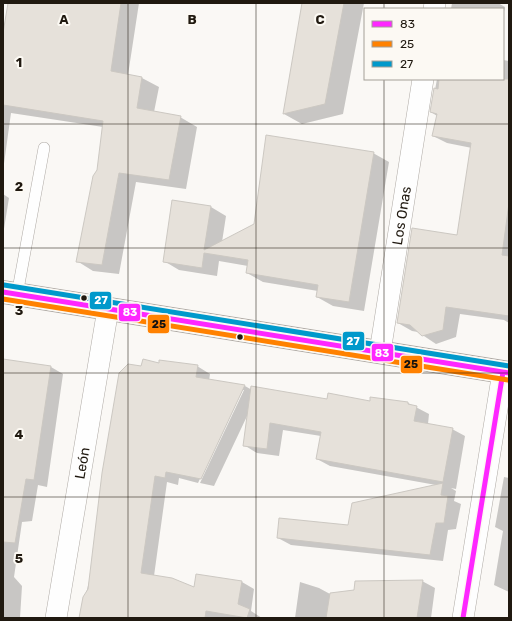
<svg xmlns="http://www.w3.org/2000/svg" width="512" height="621" viewBox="0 0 512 621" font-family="Rubik,sans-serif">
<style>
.shadow{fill:#0003}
.building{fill:#e6e1da;stroke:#ccc8c2}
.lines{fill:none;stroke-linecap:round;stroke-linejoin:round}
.lane-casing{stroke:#aea9a4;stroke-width:12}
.street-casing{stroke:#aea9a4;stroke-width:22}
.secondary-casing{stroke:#aea9a4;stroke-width:24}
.lane{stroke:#fefefe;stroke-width:11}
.street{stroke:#fefefe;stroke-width:21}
.secondary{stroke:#fefefe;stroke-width:22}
.bus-1-casing{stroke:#fcf9f3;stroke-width:8}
.bus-2-casing{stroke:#fcf9f3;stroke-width:8}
.bus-3-casing{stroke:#fcf9f3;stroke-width:8}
.bus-1{stroke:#fe27ff;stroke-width:5}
.bus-2{stroke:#ff8100;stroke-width:5}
.bus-3{stroke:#0099cb;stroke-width:5}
.grid{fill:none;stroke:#201910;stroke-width:1;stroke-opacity:0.55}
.bus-dot{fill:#201910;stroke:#fcf9f3;stroke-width:1.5}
.labels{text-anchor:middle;stroke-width:4;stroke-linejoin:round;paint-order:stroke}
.street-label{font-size:14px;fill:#201910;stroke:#fcf9f3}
.grid-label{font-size:13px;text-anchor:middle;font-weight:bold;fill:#201910;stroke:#fcf9f3;stroke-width:4;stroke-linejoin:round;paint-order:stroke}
.line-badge{stroke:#fcf9f3;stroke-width:1.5}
.badge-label{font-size:11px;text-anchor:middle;font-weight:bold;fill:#fff}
.pale-badge-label{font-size:11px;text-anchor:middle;font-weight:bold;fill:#111}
</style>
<rect width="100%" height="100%" fill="#faf8f5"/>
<path class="shadow" d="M 9,3 L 139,3 L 128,75 L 142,78 L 159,87 L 154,112 L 180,117 L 197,127 L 186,189 L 136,182 L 119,274 L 93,271 L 77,261 L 98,170 L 103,127 L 11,113 L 3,171 L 3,40 Z
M 303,3 L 364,3 L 343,114 L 302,124 L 284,114 Z
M 452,3 L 498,3 L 505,7 L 503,16 L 503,9 L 451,9 Z
M 503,60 L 509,61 L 509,323 L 504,320 L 460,314 L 456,337 L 436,344 L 418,332 L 412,331 L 398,323 L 458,236 L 472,148 L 447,143 L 433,136 L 437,116 L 431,112 L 437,79 L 503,79 Z
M 373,153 L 389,162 L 364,311 L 333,306 L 317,297 L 318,291 L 263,282 L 247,273 L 248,266 L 219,261 L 217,276 L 179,270 L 164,261 L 211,207 L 226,216 L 222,242 L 255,225 Z
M 3,194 L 9,198 L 3,235 Z
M 3,360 L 51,367 L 63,374 L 47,487 L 38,485 L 32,521 L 22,522 L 14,577 L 22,586 L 20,618 L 3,618 Z
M 160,364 L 197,366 L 210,374 L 209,381 L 245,386 L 252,390 L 327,400 L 408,403 L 429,414 L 428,424 L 452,429 L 465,436 L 456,489 L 451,488 L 456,491 L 454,501 L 461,504 L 456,529 L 448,530 L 443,561 L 291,545 L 278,538 L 349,526 L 436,485 L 330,466 L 317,459 L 321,436 L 283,430 L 279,456 L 257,453 L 244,445 L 248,414 L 214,486 L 200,483 L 244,390 L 242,390 L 198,483 L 179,478 L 178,485 L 167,482 L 154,576 L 195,588 L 242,582 L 254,589 L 251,611 L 262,618 L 80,618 L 142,367 Z
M 504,477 L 509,478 L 509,592 L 494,585 L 503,531 L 495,527 Z
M 422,581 L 435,588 L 431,618 L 295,618 L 300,582 L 319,588 L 330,594 Z"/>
<path class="building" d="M 8,3 L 121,3 L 111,71 L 142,77 L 137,108 L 181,116 L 169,180 L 119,173 L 102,265 L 76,262 L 93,176 L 97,170 L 103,121 L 3,105 L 3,33 Z
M 302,3 L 344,3 L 325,104 L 283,114 Z
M 439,79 L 509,79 L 509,203 L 502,255 L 509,256 L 509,316 L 446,307 L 443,330 L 422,336 L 410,325 L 397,323 L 412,228 L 457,235 L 471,143 L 432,136 L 437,114 L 430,112 L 434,88 L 438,89 Z
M 266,135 L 374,152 L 349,302 L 316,297 L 318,285 L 246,273 L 248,260 L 204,253 L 202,268 L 163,262 L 172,200 L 211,206 L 204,250 L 254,224 Z
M 3,359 L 51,366 L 34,480 L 26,479 L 15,543 L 3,542 Z
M 143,359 L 159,363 L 159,360 L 198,365 L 196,377 L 245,385 L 201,479 L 166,472 L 165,478 L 155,476 L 141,573 L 172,578 L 194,587 L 196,574 L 242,581 L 238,604 L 250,609 L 247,618 L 206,611 L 205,618 L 79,618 L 83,597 L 88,589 L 102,473 L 119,373 L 128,364 L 141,366 Z
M 251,386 L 327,399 L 328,393 L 370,401 L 370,397 L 408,402 L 408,404 L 417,406 L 414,421 L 453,428 L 443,482 L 316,459 L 321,432 L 270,423 L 267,449 L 243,446 Z
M 443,483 L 441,495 L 448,496 L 444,523 L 436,523 L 430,555 L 277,538 L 279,518 L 348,525 L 352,503 Z
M 423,580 L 417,618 L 326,618 L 330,593 L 354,590 L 355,581 Z"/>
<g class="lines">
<defs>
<path id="lane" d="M 17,295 L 44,148"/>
<g id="street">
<path d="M 434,9 L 435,3"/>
<path id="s1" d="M 380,352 L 423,79"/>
<path id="s2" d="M 56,618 L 108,309"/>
<path d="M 463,618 L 503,372"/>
</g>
<path id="secondary" d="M 3,292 L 509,373"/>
</defs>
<use href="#lane" class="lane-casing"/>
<use href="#street" class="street-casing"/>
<use href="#secondary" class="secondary-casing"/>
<use href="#lane" class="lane"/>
<use href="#street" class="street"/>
<use href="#secondary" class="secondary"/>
<defs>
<path id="bus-1" d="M 3,292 L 509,373
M 463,618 L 503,372"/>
<path id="bus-2" d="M 3,299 L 508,380"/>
<path id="bus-3" d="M 4,285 L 509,366"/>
</defs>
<use href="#bus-1" class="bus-1-casing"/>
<use href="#bus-2" class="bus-2-casing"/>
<use href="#bus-3" class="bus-3-casing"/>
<use href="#bus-1" class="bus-1"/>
<use href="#bus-2" class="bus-2"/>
<use href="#bus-3" class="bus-3"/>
</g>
<path class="grid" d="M 128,3 L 128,618M 256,3 L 256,618M 384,3 L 384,9M 384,79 L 384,618M 3,124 L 509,124M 3,248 L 509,248M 3,373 L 509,373M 3,497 L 509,497"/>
<g class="bus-dot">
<circle cx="84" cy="298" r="3.5"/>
<circle cx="240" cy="337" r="3.5"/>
</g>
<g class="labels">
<g class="street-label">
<text dy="5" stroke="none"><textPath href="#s1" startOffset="138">Los Onas</textPath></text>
<text dy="5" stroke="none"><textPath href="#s2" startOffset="157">León</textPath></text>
</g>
</g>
<g class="grid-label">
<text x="64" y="24">A</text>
<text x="192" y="24">B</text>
<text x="320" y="24">C</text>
<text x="19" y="67">1</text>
<text x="19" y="191">2</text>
<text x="19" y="315">3</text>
<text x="19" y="439">4</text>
<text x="19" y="563">5</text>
</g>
<g class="line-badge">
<rect x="89" y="291" width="23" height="19" rx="4" fill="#0099cb"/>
<rect x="118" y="303" width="23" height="19" rx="4" fill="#fe27ff"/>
<rect x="147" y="314" width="23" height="20" rx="4" fill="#ff8100"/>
<rect x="342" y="331" width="23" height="20" rx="4" fill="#0099cb"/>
<rect x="371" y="343" width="23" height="19" rx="4" fill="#fe27ff"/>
<rect x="400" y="355" width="23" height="19" rx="4" fill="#ff8100"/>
</g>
<g class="badge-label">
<text x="101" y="304">27</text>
<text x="130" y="316">83</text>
<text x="353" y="345">27</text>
<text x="382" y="357">83</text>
</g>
<g class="pale-badge-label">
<text x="159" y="328">25</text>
<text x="411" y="368">25</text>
</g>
<rect width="512" height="621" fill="none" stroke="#201910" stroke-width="8"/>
<rect x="364" y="8" width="140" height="72" fill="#fcf9f3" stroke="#a49f98"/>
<rect x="372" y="21" width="20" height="6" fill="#fe27ff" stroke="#a49f98"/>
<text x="400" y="28" font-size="12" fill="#201910">83</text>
<rect x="372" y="41" width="20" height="6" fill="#ff8100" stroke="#a49f98"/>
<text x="400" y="48" font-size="12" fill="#201910">25</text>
<rect x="372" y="61" width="20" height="6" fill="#0099cb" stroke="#a49f98"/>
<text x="400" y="68" font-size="12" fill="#201910">27</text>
</svg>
